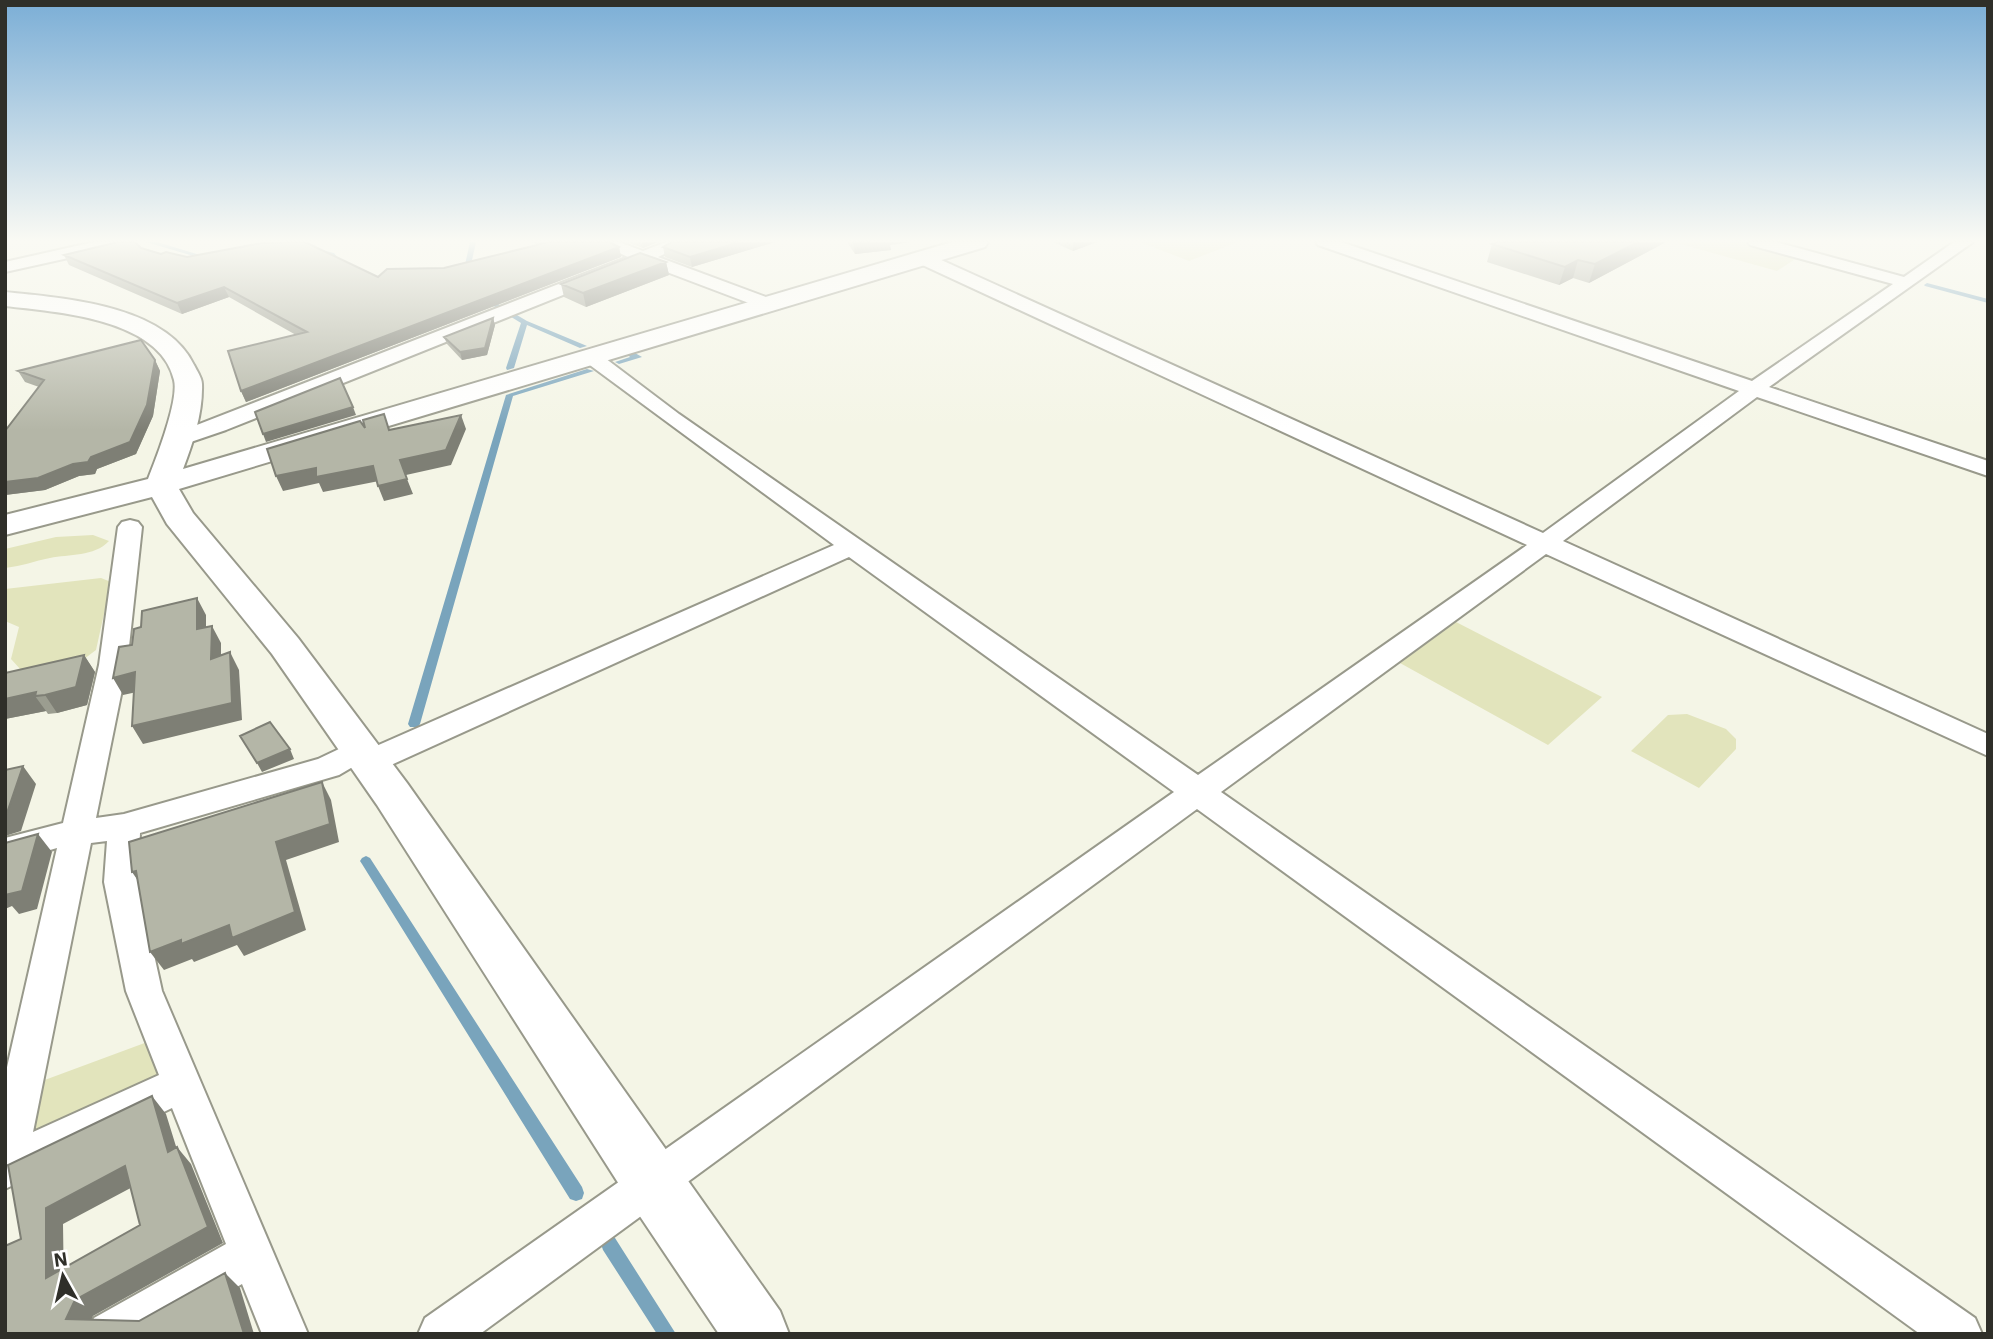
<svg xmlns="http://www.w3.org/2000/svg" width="1993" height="1339" viewBox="0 0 1993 1339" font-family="'IBM Plex Sans',sans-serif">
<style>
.green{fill:#e2e4bc}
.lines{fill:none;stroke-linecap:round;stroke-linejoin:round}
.stream{fill:#79a4bc;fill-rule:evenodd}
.street-casing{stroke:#98998b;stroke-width:4}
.secondary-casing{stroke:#98998b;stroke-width:4}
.street{fill:#fff;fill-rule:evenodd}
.secondary{fill:#fff;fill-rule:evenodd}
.wall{fill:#9b9d90}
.shaded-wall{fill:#7e7f75}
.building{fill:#b4b6a7;stroke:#7e7f75;stroke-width:2;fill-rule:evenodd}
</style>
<rect width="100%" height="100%" fill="#f4f5e6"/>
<path class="green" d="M 1140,242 L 1238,242 L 1189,261 Z
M 1749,242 L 1800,256 L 1777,271 L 1677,243 Z
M 93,535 L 109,541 C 94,557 69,554 50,558 C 34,561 23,566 5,568 L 5,549 L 56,537 Z
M 101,578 L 111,582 L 96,650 L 84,659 L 21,670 L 11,659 L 19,627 L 5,621 L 5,589 Z
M 1456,622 L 1602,697 L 1548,745 L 1400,663 Z
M 1687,714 L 1726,729 L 1736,739 L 1736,749 L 1699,788 L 1631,751 L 1668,715 Z
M 150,1041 L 166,1082 L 31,1145 L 42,1081 Z"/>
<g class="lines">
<path class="stream" d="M 146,242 L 157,242 L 210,258 L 207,260 Z
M 470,242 L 476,242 L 469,274 L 466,276 L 463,274 Z
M 313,248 L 334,253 L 345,267 L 340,268 L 330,255 L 311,251 L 310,250 Z
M 1927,283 L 1988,299 L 1988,303 L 1925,286 L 1924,285 Z
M 484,298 L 488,298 L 527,321 L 587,346 L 580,348 L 527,325 L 514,368 L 507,370 L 506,368 L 521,323 L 484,300 Z
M 629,353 L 635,353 L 642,357 L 619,364 L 615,362 L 630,357 L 628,355 Z
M 587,369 L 594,371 L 513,396 L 420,724 L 418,727 L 410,727 L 408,724 L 506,395 Z
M 366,856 L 370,858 L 582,1187 L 584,1193 L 582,1199 L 576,1201 L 570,1199 L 362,864 L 360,861 L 362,858 Z
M 609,1236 L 615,1238 L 676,1334 L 657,1334 L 603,1250 L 601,1244 L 603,1238 Z"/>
<defs>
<path id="street" d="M 94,242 L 126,242 L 118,247 L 5,272 L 5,262 Z
M 595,242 L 619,242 L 643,251 L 666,242 L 689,242 L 658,257 L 774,300 L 777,304 L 768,309 L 762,308 L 643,263 L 226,430 L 179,446 L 171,445 L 168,440 L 171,435 L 628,257 Z
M 1316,242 L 1341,242 L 1752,381 L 1893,284 L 1750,245 L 1748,242 L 1776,242 L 1904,277 L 1954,242 L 1973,242 L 1769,387 L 1988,461 L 1988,476 L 1757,397 L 1563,541 L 1988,734 L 1988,756 L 1546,554 L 1221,792 L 1975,1318 L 1982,1334 L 1920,1334 L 1197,809 L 480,1334 L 418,1334 L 425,1318 L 1174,792 L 849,557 L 380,770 L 369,773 L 358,770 L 356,765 L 339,775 L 140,833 L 138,882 L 162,991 L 308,1334 L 262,1334 L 242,1284 L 155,1334 L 87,1334 L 94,1318 L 226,1244 L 172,1108 L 5,1189 L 5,1076 L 57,848 L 5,863 L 5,838 L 63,823 L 99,665 L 118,527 L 122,522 L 130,520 L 138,522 L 142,527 L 127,665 L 96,818 L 124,814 L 318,759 L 360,739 L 371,742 L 374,747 L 834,545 L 583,360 L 580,356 L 590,350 L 597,352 L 679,414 L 1198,775 L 1527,545 L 916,262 L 914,258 L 916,254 L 928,254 L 1543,533 L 1739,391 L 1318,245 ZM 107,841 L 104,882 L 126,991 L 159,1075 L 33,1132 L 91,843 Z"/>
<path id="secondary" d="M 952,242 L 988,242 L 985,247 L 179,489 L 193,513 L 298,638 L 407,783 L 780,1311 L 789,1334 L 719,1334 L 631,1203 L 377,805 L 272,654 L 167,524 L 152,497 L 5,535 L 5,515 L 148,479 C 156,459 179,400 174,380 C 160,318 56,312 5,306 L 5,292 C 64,298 166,305 194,365 C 197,371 202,378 202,384 C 203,413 193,443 183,469 Z"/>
</defs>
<use href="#street" class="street-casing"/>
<use href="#secondary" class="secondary-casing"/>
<use href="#street" class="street"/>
<use href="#secondary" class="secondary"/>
</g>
<path class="wall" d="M 532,242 L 609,242 L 619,247 L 621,257 L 246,402 L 241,391 L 296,335 L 229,297 L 182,314 L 69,265 L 64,255 L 141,248 L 161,254 L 378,277 L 444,268 L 538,245 Z
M 627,242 L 658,242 L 643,248 Z
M 775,242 L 692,267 L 665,257 L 663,247 Z
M 847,242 L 911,242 L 890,245 L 891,250 L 855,254 Z
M 1053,242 L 1097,242 L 1073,251 Z
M 1497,242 L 1666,242 L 1589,283 L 1573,278 L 1559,285 L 1487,262 L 1492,244 Z
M 666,262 L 669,275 L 586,307 L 564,297 L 561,284 Z
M 493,318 L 495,325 L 487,355 L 462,360 L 447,344 L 444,337 Z
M 155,360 L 160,371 L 153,416 L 136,454 L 97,469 L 95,474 L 79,476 L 45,490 L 5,495 L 5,431 L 39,387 L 25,382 L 18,371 Z
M 84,655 L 95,672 L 87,705 L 57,713 L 48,714 L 46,711 L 5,719 Z"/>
<path class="shaded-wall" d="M 642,242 L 658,242 L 643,248 Z
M 740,242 L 775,242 L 692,267 L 690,257 Z
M 871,242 L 911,242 L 890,245 L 891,250 L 855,254 L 854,244 Z
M 1073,242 L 1097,242 L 1073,251 Z
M 1638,242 L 1666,242 L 1589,283 L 1595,264 Z
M 619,247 L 621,257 L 246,402 L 241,391 Z
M 1578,260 L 1573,278 L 1559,285 L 1565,267 Z
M 666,262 L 669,275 L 586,307 L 583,293 Z
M 224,287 L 229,297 L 182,314 L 177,303 Z
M 493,318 L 495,325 L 487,355 L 462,360 L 460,352 Z
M 155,360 L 160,371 L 153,416 L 136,454 L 97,469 L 95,474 L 79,476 L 45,490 L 5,495 L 5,482 L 91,457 Z
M 353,407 L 356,415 L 266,442 L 263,434 Z
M 461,415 L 466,429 L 451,465 L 406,475 L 400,460 Z
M 373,466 L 379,481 L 323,492 L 319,483 L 283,491 L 276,476 L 316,468 Z
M 407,479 L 413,494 L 384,501 L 378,486 Z
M 197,598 L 206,615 L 206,647 L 197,629 Z
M 212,626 L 221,643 L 221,676 L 211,659 Z
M 230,652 L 239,670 L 242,720 L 143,744 L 132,726 Z
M 84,655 L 95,672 L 87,705 L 57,713 L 45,695 Z
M 135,672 L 146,690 L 123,695 L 113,678 Z
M 36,692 L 35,696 L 46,711 L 5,719 L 5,699 Z
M 290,749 L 294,759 L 262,772 L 257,763 Z
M 23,766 L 36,784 L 21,831 L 5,836 L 5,814 Z
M 322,782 L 331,800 L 339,842 L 286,860 L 306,930 L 244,956 L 237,945 L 194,962 L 192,959 L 164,970 L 150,952 L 181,940 L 276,842 Z
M 38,834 L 52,852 L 37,909 L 19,914 L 12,906 L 5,909 L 5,895 Z
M 136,871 L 145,891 L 132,872 Z
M 152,1096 L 166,1114 L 183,1169 L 168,1152 Z
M 177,1147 L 191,1164 L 223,1243 L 93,1316 L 85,1334 L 66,1319 L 75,1300 L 208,1227 Z
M 125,1166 L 140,1183 L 63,1224 L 64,1294 L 46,1278 L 46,1208 Z
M 225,1273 L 240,1288 L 254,1334 L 244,1334 Z"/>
<path class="building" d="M 118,242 L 135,242 L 141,248 L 161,254 L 166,252 L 187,257 L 262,243 L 305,242 L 378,277 L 387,269 L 444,268 L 549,242 L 609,242 L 619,247 L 241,391 L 228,351 L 307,332 L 224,287 L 177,303 L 64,255 Z
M 672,242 L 740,242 L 690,257 L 663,247 Z
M 853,242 L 871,242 L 854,244 Z
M 1497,242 L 1638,242 L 1595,264 L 1578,260 L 1565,267 L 1492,244 Z
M 640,253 L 666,262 L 583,293 L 561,284 Z
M 493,318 L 485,348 L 460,352 L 444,337 Z
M 141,340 L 155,360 L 147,405 L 130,442 L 91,457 L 88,462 L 73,464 L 38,478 L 5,482 L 5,431 L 44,380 L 18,371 Z
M 340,378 L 353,407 L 263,434 L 255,412 Z
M 384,414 L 389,430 L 461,415 L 446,450 L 400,460 L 407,479 L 378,486 L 373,466 L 316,477 L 316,468 L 276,476 L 267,449 L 360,421 L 365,428 L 363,420 Z
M 197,598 L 197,629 L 212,626 L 211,659 L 230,652 L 232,703 L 132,726 L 135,672 L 113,678 L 119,647 L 132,645 L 134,629 L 141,627 L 142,611 Z
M 84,655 L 76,687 L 45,695 L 35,696 L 36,692 L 5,699 L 5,673 Z
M 270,722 L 290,749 L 257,763 L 240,736 Z
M 23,766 L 7,813 L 5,814 L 5,770 Z
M 322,782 L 330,824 L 276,842 L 295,912 L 232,938 L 229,925 L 181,944 L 181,940 L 150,952 L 136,871 L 132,872 L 129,842 Z
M 38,834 L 22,891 L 5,895 L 5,843 Z
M 152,1096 L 168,1152 L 177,1147 L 208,1227 L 75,1300 L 66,1319 L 139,1321 L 225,1273 L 244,1334 L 5,1334 L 5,1246 L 21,1239 L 8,1165 ZM 125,1166 L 140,1225 L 46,1278 L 46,1208 Z"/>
<linearGradient id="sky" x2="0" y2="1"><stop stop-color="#7baed6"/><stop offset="0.56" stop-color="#fafaf4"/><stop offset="1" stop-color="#fafaf4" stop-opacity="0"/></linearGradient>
<rect width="1993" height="430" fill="url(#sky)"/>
<rect width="1993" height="1339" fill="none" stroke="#2f2f29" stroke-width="14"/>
<g transform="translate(63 1276) rotate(352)" stroke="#ffffff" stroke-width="5" paint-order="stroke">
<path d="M0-5L12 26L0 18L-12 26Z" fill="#2f2f29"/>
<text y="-10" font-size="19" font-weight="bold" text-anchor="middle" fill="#2f2f29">N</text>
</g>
</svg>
